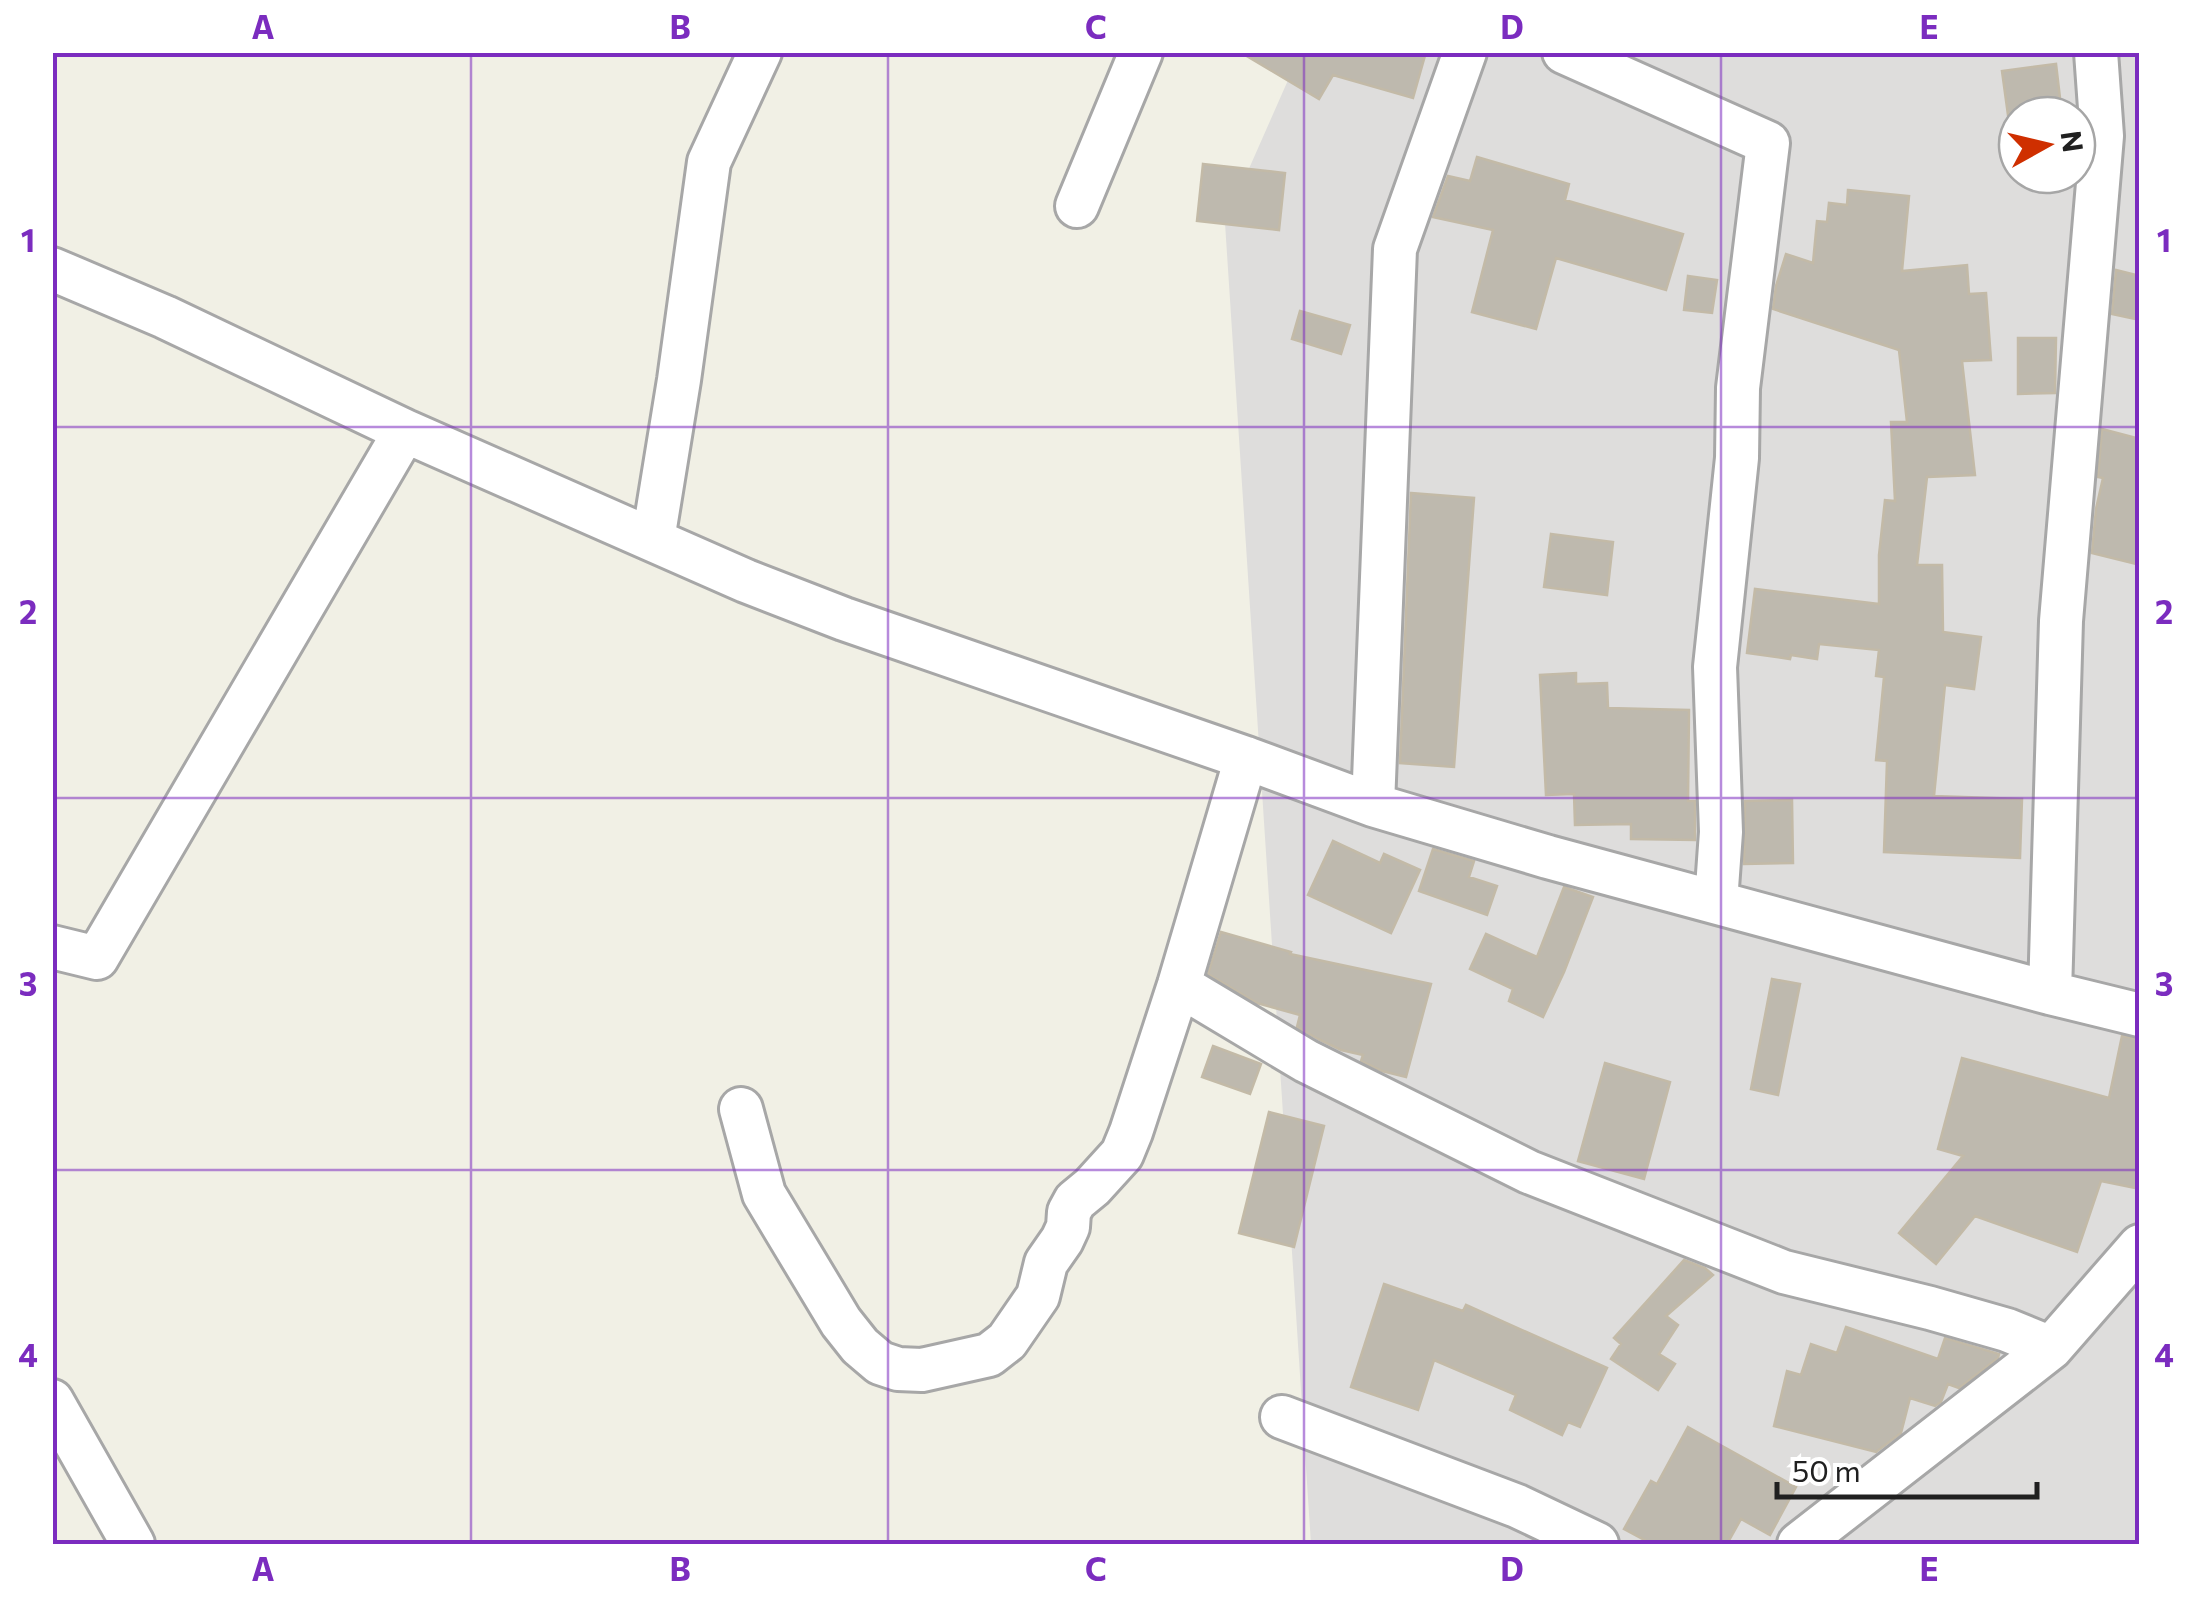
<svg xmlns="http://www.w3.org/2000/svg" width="2192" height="1597" viewBox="0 0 2192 1597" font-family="Commissioner,sans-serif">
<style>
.residential{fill:#dedddc;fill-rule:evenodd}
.building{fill:#beb9ae;stroke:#c3baa7;stroke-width:2.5}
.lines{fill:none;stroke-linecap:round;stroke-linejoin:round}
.minor-casing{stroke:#a7a7a7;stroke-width:48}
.minor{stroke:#fff;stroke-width:42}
.grid{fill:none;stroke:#7b2cbf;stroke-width:2.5;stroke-opacity:0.55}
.neatline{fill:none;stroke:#7b2cbf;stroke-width:4}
.grid-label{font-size:32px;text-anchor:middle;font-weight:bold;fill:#7b2cbf}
</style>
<rect width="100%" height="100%" fill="#f1f0e5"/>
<path class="residential" d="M 1300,53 L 2139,53 L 2139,1544 L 1311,1544 L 1225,223 ZM 2017,115 L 2077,115 L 2077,175 L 2017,175 Z"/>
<path class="building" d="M 1240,52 L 1426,52 L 1413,98 L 1333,75 L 1319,99 Z
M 2056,64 L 2062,115 L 2008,115 L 2002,71 Z
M 1477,157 L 1569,184 L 1565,200 L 1683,234 L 1666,290 L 1556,258 L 1536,329 L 1472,312 L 1493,230 L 1433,217 L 1448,176 L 1470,181 Z
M 1203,164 L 1285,173 L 1279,230 L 1197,221 Z
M 1848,190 L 1909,196 L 1902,271 L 1967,265 L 1969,294 L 1986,293 L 1991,360 L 1962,361 L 1975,475 L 1927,477 L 1917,565 L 1942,565 L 1943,632 L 1981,637 L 1974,689 L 1945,685 L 1934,796 L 2022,799 L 2020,858 L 1884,852 L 1887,761 L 1876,760 L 1884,677 L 1876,676 L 1879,650 L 1819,644 L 1817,659 L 1791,655 L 1790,659 L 1747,653 L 1755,589 L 1879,604 L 1879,555 L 1885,500 L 1895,501 L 1891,422 L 1907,422 L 1899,350 L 1773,309 L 1776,286 L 1786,254 L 1813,263 L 1817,221 L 1827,222 L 1829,203 L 1847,205 Z
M 2116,270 L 2140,276 L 2140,320 L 2112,314 Z
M 1688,276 L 1717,280 L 1712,313 L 1684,310 Z
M 1300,311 L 1350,325 L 1341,354 L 1292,339 Z
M 2018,338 L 2056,338 L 2055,393 L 2018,394 Z
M 2102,429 L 2140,439 L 2140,565 L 2092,553 L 2096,509 L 2103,478 L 2098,477 Z
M 1411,493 L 1474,498 L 1454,767 L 1400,763 Z
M 1551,534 L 1613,542 L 1607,595 L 1544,587 Z
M 1576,673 L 1576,684 L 1607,683 L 1608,708 L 1689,710 L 1688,801 L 1695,801 L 1695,840 L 1631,839 L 1631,824 L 1575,825 L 1574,794 L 1546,795 L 1540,675 Z
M 1792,800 L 1793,863 L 1744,864 L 1745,801 Z
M 1333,841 L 1380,863 L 1384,854 L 1420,870 L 1391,933 L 1308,895 Z
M 1433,849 L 1474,861 L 1469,877 L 1497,886 L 1487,915 L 1419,891 Z
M 1564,887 L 1593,897 L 1564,972 L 1543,1017 L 1509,1001 L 1513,989 L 1470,969 L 1486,934 L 1537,957 Z
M 1221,932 L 1291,952 L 1290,954 L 1431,984 L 1406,1077 L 1382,1071 L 1361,1061 L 1363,1055 L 1341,1050 L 1318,1039 L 1297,1027 L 1300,1015 L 1257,1003 L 1208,974 Z
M 1772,979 L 1800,984 L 1778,1095 L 1751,1089 Z
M 2122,1036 L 2140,1039 L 2140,1189 L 2101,1181 L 2077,1252 L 1975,1216 L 1936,1264 L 1899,1233 L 1963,1156 L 1938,1149 L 1962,1058 L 2109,1098 Z
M 1213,1046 L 1261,1064 L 1250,1094 L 1202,1077 Z
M 1605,1063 L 1670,1082 L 1644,1179 L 1578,1161 Z
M 1269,1112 L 1324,1126 L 1294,1247 L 1239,1233 Z
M 1684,1260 L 1705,1268 L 1713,1275 L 1666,1316 L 1678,1325 L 1659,1354 L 1675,1364 L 1658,1390 L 1611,1359 L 1621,1344 L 1614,1338 Z
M 1384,1284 L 1463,1311 L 1466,1305 L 1607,1368 L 1580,1427 L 1568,1422 L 1562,1435 L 1510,1410 L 1516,1395 L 1434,1360 L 1418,1410 L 1351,1387 Z
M 1846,1327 L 1938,1359 L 1945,1338 L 1999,1354 L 1998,1358 L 1959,1388 L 1948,1384 L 1941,1402 L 1935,1406 L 1910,1398 L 1901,1433 L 1876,1452 L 1774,1426 L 1787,1371 L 1801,1375 L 1811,1344 L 1837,1353 Z
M 1688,1427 L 1796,1487 L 1770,1535 L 1741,1519 L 1727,1544 L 1652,1544 L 1624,1529 L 1651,1481 L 1657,1484 Z"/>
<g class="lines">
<defs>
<path id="minor" d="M 1564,52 L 1768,143 L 1738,388 L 1737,458 L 1715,667 L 1721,832 L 1716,902
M 1077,206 L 1141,52
M 52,269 L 165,317 L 405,431 L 746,581 L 844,619 L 1246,758 L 1373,805 L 1548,857 L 2050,993 L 2140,1015
M 653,540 L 679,380 L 709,162 L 760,52
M 1373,805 L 1395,249 L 1465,52
M 52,947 L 97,958 L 405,431
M 1179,985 L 1306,1061 L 1529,1172 L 1784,1272 L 1930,1308 L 2007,1330 L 2051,1348
M 2050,993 L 2061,621 L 2102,136 L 2096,52
M 741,1109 L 764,1194 L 841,1322 L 860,1346 L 880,1363 L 898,1369 L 922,1370 L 989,1355 L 1007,1341 L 1038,1296 L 1046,1263 L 1062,1240 L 1068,1227 L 1069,1212 L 1075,1201 L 1092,1187 L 1122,1154 L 1131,1132 L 1179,985 L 1246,758
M 52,1401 L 133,1544
M 1282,1417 L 1517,1506 L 1597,1544
M 1799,1544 L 2051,1348 L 2140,1246"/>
</defs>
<use href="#minor" class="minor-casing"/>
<use href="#minor" class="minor"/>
</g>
<path class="grid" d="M 471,52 L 471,1544M 888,52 L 888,1544M 1304,52 L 1304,1544M 1721,52 L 1721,1544M 52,427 L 2140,427M 52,798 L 2140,798M 52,1170 L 2140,1170"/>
<rect width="2192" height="1597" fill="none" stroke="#ffffff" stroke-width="110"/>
<g transform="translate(2047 145) rotate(82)"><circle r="48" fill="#ffffff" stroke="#a6a6a6" stroke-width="2.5"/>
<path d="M0-8L18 38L0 25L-18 38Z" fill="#cf2f00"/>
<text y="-15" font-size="28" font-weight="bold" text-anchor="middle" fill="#202020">N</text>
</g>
<path d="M1777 1482v15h260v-15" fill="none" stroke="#202020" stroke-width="5"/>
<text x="1792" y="1482" font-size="30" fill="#202020" stroke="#ffffff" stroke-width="8" paint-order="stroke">50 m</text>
<rect x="55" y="55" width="2082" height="1487" class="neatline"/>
<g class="grid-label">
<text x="263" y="39">A</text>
<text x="680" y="39">B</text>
<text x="1096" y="39">C</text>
<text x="1512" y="39">D</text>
<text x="1929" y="39">E</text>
<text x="28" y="252">1</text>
<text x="2164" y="252">1</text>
<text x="28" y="624">2</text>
<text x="2164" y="624">2</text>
<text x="28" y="996">3</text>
<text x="2164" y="996">3</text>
<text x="28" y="1367">4</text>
<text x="2164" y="1367">4</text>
<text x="263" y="1581">A</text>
<text x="680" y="1581">B</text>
<text x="1096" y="1581">C</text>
<text x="1512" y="1581">D</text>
<text x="1929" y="1581">E</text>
</g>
</svg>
